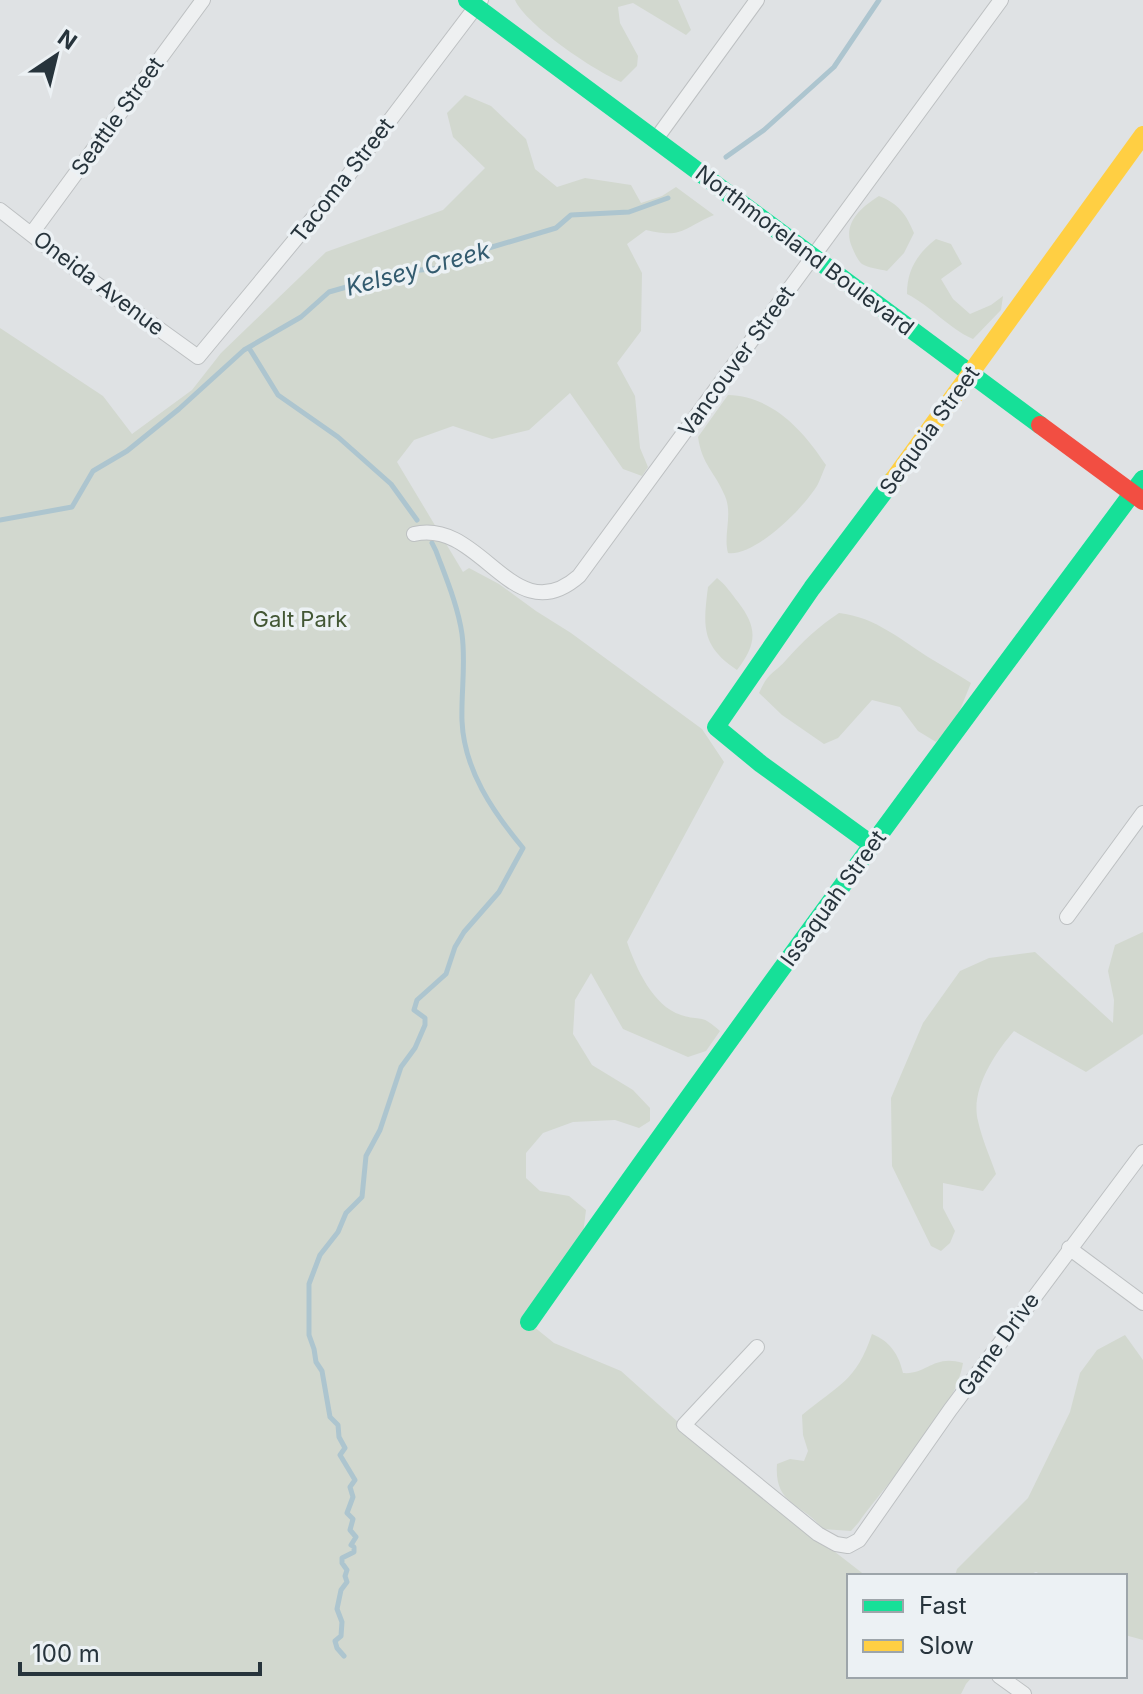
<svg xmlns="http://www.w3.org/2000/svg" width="1143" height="1694" viewBox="0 0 1143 1694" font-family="Inter,sans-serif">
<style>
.green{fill:#d2d8cf}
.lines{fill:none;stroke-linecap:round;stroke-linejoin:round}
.stream{stroke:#adc5cf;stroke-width:5}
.street-casing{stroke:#bdc0c2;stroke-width:16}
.street{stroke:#eef0f1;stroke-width:14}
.fast{stroke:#16e098;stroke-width:18}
.slow{stroke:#ffcf43;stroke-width:18}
.jam{stroke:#f24e42;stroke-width:18}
.labels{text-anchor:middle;stroke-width:7;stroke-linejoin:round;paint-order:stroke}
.street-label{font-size:22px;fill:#27343c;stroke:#ecf1f4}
.park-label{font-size:22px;fill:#435735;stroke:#ecf1f4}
.water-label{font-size:24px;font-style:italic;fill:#335b6f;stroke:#ecf1f4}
</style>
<rect width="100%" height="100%" fill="#dfe2e4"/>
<path class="green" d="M 515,0 L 678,0 L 691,30 L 686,35 L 633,3 L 618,7 L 620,23 L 638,56 L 637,66 L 621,82 C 595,71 526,25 515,0 Z
M 465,95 L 491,106 L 526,139 L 535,169 L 557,187 L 585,178 L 631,185 L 641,203 L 662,196 L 676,187 L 714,215 C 683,228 683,239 646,230 L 627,244 L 642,273 L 641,331 L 617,363 L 635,396 L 640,448 L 648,467 L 642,476 L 623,469 L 570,393 L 529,430 L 492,439 L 453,426 L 414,440 L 397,462 L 463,572 L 469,568 L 499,584 L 536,611 L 571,633 L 702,729 L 724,762 L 627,942 C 636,968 653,1006 681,1015 C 703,1022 700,1013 720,1031 L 706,1051 L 688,1057 L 623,1029 L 591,973 L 575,1000 L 573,1034 L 592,1065 L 633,1090 L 650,1108 L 650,1121 L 639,1128 L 615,1120 L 573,1122 L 543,1133 L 526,1153 L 526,1178 L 540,1191 L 569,1196 L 586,1210 L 583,1234 L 523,1318 L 554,1343 L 621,1371 L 745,1482 L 866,1576 L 849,1576 L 849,1676 L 973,1676 L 966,1684 L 961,1694 L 0,1694 L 0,328 L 103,396 L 132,434 L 192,390 L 221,353 L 326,252 L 443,210 L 485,168 L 453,137 L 447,113 Z
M 879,196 C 899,204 906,214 914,233 L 904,253 L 887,271 C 880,269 868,268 862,264 C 858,261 854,252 852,247 C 842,224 860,208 879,196 Z
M 936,239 L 951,244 L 962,264 L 941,279 L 953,299 L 970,314 L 991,305 L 1003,296 L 1001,310 L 973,339 C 948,328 931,306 907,294 C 907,270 917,254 936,239 Z
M 728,395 C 772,396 803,430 826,465 C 823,471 821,478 818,484 C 806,506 755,557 728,553 C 723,535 733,515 725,496 C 715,472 702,465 698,437 Z
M 717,578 C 725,584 731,593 738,602 C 758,628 757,644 737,670 C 701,646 703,626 708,587 Z
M 839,613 C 876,617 902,641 933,660 C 946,668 959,675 971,683 L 955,722 L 936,742 L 918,731 L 900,707 L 872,700 L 838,738 L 824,744 L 782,715 L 759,693 C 769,671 773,675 787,659 C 803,641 818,627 839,613 Z
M 1143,932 L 1143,1034 L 1086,1072 L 1014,1031 C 995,1053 970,1090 978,1121 C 982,1139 990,1157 996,1174 L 983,1191 L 943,1183 L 943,1208 L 955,1231 L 950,1243 L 941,1251 L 931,1246 L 892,1166 L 891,1098 L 923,1023 L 960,971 L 989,958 L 1035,952 L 1113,1023 L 1114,1000 L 1108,971 L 1115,945 Z
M 872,1334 C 890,1341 899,1355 903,1373 C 927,1375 933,1354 963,1363 C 954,1416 890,1478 859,1522 L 851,1531 L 823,1529 C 801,1502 774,1505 777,1464 L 790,1459 L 804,1461 L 808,1451 L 803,1435 L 802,1415 C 838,1385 856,1382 872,1334 Z
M 1125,1335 L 1143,1360 L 1143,1640 L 1125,1635 L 1125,1576 L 1045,1576 L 1036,1572 L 1025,1576 L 955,1576 L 957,1569 L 1028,1498 L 1070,1412 L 1080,1373 L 1097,1350 Z"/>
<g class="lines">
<path class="stream" d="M 726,157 L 764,130 L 834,67 L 879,0
M 249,348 L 278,395 L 338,437 L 391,484 L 417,520
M 0,520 L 72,507 L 93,471 L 127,451 L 179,409 L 244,350 L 301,317 L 329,292 L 399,272 L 442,268 L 482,250 L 556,228 L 571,215 L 629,212 L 668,198
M 344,1656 L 337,1648 L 335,1641 L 341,1636 L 342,1622 L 337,1609 L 341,1590 L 347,1582 L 345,1576 L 347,1570 L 342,1563 L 342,1558 L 354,1552 L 354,1547 L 351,1545 L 356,1537 L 350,1530 L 353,1519 L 347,1513 L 353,1497 L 350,1487 L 355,1480 L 340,1455 L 345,1448 L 339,1437 L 338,1425 L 330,1417 L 322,1371 L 316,1362 L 314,1349 L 309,1335 L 309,1284 L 320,1255 L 338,1232 L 346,1213 L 362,1197 L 366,1156 L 380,1130 L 401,1067 L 415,1048 L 425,1025 L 425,1018 L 414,1010 L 417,1000 L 446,974 L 455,947 L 464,932 L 499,892 L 523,848 C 493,812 464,770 462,721 C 461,692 466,664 462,634 C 458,606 446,578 436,551 L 432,543"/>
<defs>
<path id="street" d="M 656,139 L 757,0
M 0,210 L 73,267 L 198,357 L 347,177 L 481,0
M 32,233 L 203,0
M 414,534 C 482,518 513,634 579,576 L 1001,0
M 1067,917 L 1143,813
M 1069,1248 L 1143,1303
M 757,1347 L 684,1425 L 818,1534 L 836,1544 L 848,1546 L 859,1540 L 950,1410 L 1143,1152
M 999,1676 L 1024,1694"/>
</defs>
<use href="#street" class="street-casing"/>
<use href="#street" class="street"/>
<path class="fast" d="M 467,0 L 1040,425
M 871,844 L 761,764 L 716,727 L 812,588 L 893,480
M 529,1322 C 729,1037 935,758 1143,479"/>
<path class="slow" d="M 893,480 L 1143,135"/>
<path class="jam" d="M 1040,425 L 1143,501"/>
</g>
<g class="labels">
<g class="street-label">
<text transform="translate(117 116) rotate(-54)" y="8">Seattle Street</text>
<text transform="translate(342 180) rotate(-52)" y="8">Tacoma Street</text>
<text transform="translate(805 250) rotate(37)" y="8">Northmoreland Boulevard</text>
<text transform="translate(99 283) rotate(37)" y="8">Oneida Avenue</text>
<text transform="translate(736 361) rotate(-54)" y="8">Vancouver Street</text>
<text transform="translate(929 430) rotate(-54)" y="8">Sequoia Street</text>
<text transform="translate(833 898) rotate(-54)" y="8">Issaquah Street</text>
<text transform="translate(998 1344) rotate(-54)" y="8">Game Drive</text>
</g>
<g class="park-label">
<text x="300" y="627">Galt Park</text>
</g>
<g class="water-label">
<text transform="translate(418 269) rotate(-15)" y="8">Kelsey Creek</text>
</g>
</g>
<rect x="847" y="1574" width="280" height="104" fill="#ecf1f4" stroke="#9da5aa" stroke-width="2"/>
<rect x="863" y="1600" width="40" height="12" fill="#16e098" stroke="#9da5aa" stroke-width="2"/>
<text x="919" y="1614" font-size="24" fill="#27343c">Fast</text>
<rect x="863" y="1640" width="40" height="12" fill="#ffcf43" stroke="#9da5aa" stroke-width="2"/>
<text x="919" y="1654" font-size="24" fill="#27343c">Slow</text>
<g transform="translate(56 56) rotate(35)" stroke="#ecf1f4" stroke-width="6" paint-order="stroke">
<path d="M0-6L14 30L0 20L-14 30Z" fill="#27343c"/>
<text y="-12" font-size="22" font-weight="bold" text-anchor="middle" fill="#27343c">N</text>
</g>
<path d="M20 1662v12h240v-12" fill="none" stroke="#27343c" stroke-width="4"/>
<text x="32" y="1662" font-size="24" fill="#27343c" stroke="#ecf1f4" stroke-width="6" paint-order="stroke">100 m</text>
</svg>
